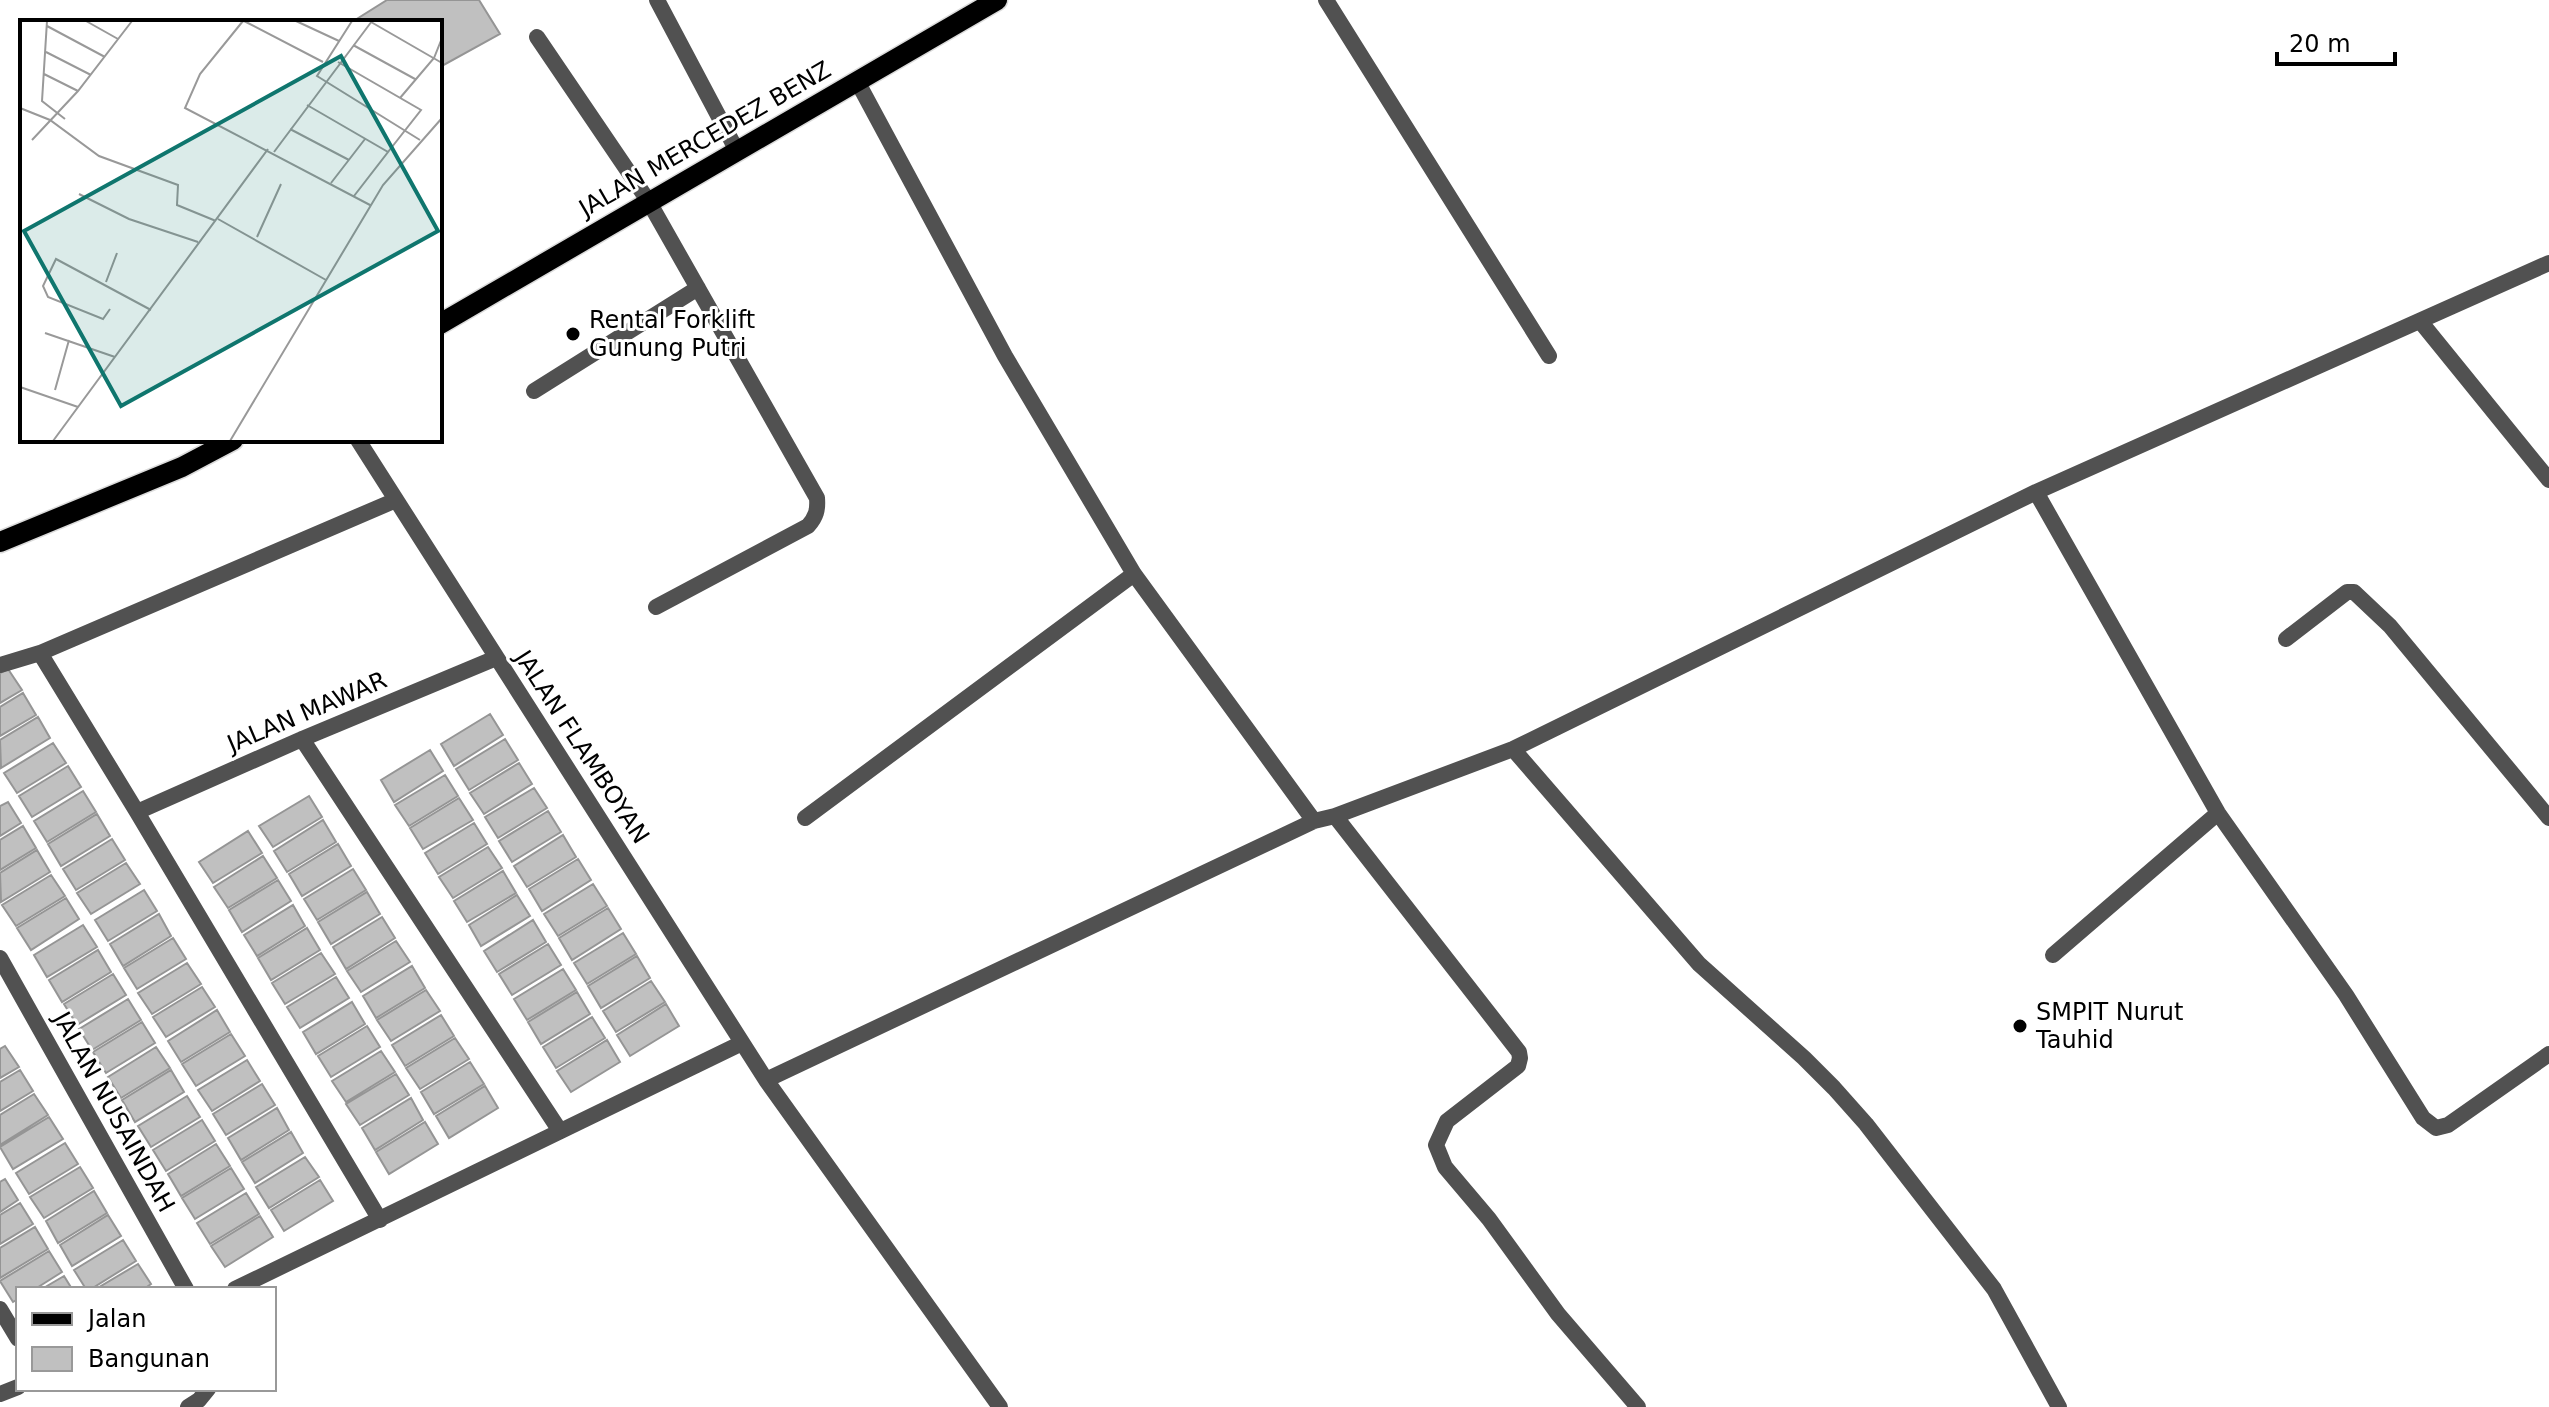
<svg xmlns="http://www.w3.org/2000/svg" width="2549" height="1407" viewBox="0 0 2549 1407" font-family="'DejaVu Sans',sans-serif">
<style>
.building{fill:#c0c0c0;stroke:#959595;stroke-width:2}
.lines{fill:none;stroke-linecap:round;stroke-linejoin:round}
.primary-casing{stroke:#dbdbdb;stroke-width:23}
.service{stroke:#515151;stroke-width:16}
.minor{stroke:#515151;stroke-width:16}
.primary{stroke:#000;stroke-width:20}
.poi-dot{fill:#000;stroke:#fff;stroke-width:3}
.labels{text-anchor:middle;stroke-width:6;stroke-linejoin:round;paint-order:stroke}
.street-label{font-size:24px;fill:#000;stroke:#fff}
.poi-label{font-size:24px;fill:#000;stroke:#fff;text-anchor:start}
.inset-road{fill:none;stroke:#999;stroke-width:2}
.view{fill:#0f766e;fill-opacity:0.15;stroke:#0f766e;stroke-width:4}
.inset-edge{fill:none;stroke:#000;stroke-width:4}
</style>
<rect width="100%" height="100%" fill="#fff"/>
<path class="building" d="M 387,0 L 479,0 L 500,34 L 440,67 L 440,22 L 352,22 Z
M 8,669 L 22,690 L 0,703 L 0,673 Z
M 23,693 L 36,715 L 0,736 L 0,707 Z
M 490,714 L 503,735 L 454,766 L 441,744 Z
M 38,717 L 50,738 L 1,768 L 0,740 Z
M 505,739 L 518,760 L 469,790 L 456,769 Z
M 53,743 L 66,763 L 17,793 L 4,773 Z
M 430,750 L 443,771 L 394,802 L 381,780 Z
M 519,763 L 532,784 L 484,814 L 470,793 Z
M 68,766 L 81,787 L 32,817 L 19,796 Z
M 445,775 L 458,796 L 409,826 L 395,805 Z
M 534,788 L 547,808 L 498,838 L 485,817 Z
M 83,791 L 96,812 L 47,842 L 34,821 Z
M 309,796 L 322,817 L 273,847 L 259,826 Z
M 459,798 L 473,820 L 423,849 L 410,828 Z
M 8,802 L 21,823 L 0,836 L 0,806 Z
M 548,811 L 561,832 L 512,862 L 499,841 Z
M 97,814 L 110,836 L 61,866 L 48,844 Z
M 323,820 L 336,842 L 287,872 L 274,851 Z
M 474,823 L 487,844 L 438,874 L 425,853 Z
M 23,826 L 36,848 L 0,870 L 0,840 Z
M 248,831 L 262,853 L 213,883 L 199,862 Z
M 563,835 L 576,857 L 527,887 L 514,866 Z
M 112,839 L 125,860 L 76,890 L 63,869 Z
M 338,844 L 351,866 L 302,896 L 289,874 Z
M 488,847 L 502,868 L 453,898 L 439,877 Z
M 37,850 L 50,872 L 1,902 L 0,873 Z
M 263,856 L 277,878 L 228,908 L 214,887 Z
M 578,859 L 591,880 L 542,911 L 529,889 Z
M 126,863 L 140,884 L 91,914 L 77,893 Z
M 353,869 L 366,890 L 317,920 L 304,899 Z
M 503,871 L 516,893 L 467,922 L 454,901 Z
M 51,875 L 65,896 L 16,926 L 2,905 Z
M 278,880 L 291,901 L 242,932 L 229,910 Z
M 593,884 L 607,906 L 558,936 L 544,914 Z
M 144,890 L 157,911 L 108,941 L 95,920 Z
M 367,892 L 380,914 L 331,944 L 318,922 Z
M 517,895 L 530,916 L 481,946 L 469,925 Z
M 66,898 L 79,919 L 31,950 L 17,928 Z
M 293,905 L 305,926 L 257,956 L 244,935 Z
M 608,908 L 621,929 L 572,960 L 559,938 Z
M 159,914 L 171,936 L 123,966 L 110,944 Z
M 382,917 L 395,938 L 346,969 L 333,947 Z
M 533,920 L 546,942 L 497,972 L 484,951 Z
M 83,925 L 97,947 L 47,977 L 34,955 Z
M 307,928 L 320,950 L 271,980 L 258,958 Z
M 623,933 L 636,954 L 587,984 L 574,963 Z
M 173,938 L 186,959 L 137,989 L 124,968 Z
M 396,941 L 410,962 L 361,992 L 347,971 Z
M 548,944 L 561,965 L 512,995 L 499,974 Z
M 98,950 L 111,972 L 62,1002 L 49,980 Z
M 321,953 L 335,974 L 285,1004 L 272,983 Z
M 637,956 L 650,978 L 601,1008 L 588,986 Z
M 187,963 L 201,984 L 152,1014 L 138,993 Z
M 412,966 L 425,988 L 376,1018 L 363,996 Z
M 563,969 L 576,990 L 527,1020 L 514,999 Z
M 113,974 L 126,995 L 77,1025 L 64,1004 Z
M 336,977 L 349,998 L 300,1028 L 287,1007 Z
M 651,981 L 665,1002 L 616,1032 L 603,1011 Z
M 202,987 L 215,1007 L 166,1037 L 153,1017 Z
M 426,990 L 440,1011 L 391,1041 L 377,1020 Z
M 577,992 L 590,1014 L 541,1044 L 528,1022 Z
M 128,999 L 141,1020 L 92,1050 L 79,1029 Z
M 352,1002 L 365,1024 L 316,1054 L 303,1032 Z
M 666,1004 L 679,1026 L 630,1056 L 617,1035 Z
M 217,1010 L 230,1032 L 181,1062 L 168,1041 Z
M 441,1015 L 454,1036 L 405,1066 L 392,1045 Z
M 592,1017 L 605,1038 L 556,1068 L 543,1047 Z
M 142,1022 L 155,1043 L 106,1073 L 93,1052 Z
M 367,1026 L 380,1047 L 331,1077 L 318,1056 Z
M 231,1034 L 245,1056 L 196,1086 L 182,1064 Z
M 455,1038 L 469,1059 L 420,1089 L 406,1068 Z
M 607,1040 L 620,1062 L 571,1092 L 557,1071 Z
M 5,1046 L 19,1067 L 0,1078 L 0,1049 Z
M 156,1047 L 170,1068 L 121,1098 L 108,1077 Z
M 381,1051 L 395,1072 L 346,1102 L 332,1081 Z
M 247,1060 L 260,1081 L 212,1111 L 198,1090 Z
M 470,1062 L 484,1084 L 434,1114 L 421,1092 Z
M 20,1070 L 33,1091 L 0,1111 L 0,1082 Z
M 171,1070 L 184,1092 L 135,1122 L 122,1100 Z
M 396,1074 L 409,1095 L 360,1125 L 346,1104 Z
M 262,1084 L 275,1105 L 226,1135 L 213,1114 Z
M 485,1086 L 498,1108 L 449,1138 L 436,1116 Z
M 34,1094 L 48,1115 L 0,1145 L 0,1115 Z
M 187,1096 L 200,1117 L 151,1147 L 138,1126 Z
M 411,1098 L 423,1120 L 375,1150 L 362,1128 Z
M 277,1108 L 289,1130 L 241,1160 L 228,1138 Z
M 49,1117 L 63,1139 L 13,1169 L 0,1147 Z
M 202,1120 L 215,1141 L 166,1171 L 153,1150 Z
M 425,1122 L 438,1144 L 389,1174 L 376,1152 Z
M 291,1132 L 303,1153 L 255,1183 L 242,1162 Z
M 65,1143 L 78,1164 L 29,1194 L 16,1173 Z
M 216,1144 L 230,1166 L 181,1196 L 168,1174 Z
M 305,1157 L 319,1177 L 269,1208 L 256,1187 Z
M 80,1167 L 93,1188 L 44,1218 L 30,1197 Z
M 231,1168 L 244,1189 L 195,1219 L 182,1198 Z
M 5,1179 L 18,1200 L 0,1212 L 0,1182 Z
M 320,1180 L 333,1201 L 284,1231 L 271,1210 Z
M 94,1191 L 107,1213 L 58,1243 L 46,1221 Z
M 246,1193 L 259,1214 L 210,1244 L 197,1223 Z
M 20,1203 L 33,1224 L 0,1244 L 0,1215 Z
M 108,1215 L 121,1236 L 72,1266 L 60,1245 Z
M 260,1216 L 273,1237 L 225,1267 L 211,1246 Z
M 35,1227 L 48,1249 L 0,1278 L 0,1248 Z
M 123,1240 L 136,1261 L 91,1289 L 86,1289 L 74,1270 Z
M 49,1251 L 62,1272 L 35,1289 L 18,1289 L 18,1299 L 13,1302 L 0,1281 Z
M 138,1264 L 151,1284 L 144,1289 L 96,1289 Z
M 64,1276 L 72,1289 L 42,1289 Z"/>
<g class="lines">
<defs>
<path id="primary" d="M 440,324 L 997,0
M 0,542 L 182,467 L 233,440"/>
</defs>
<use href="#primary" class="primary-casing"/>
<path class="service" d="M 657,0 L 737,151
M 1326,0 L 1549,356
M 537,37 L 649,202 L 817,498 C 818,510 816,517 808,526 L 656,607
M 534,391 L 698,288"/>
<path class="minor" d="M 857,81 L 1005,356 L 1134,574 L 1314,821
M 2420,321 L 2549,480
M 358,440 L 766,1080 L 1000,1407
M 2036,492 L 2218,813 L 2346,995 L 2423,1118 L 2436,1128 L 2448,1125 L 2549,1054
M 2286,639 L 2347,592 L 2354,592 L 2390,626 L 2549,818
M 0,665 L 40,653
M 302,739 L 560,1131
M 1513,749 L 1699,964 L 1804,1058 L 1834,1088 L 1866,1124 L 1994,1289 L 2059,1407
M 137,812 L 302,739 L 496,658
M 1335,816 L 1519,1052 L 1520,1058 L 1518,1066 L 1447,1121 L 1436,1145 L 1445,1167 L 1489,1219 L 1558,1314 L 1638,1407
M 805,818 L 1134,574
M 2053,955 L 2218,813
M 0,958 L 186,1289
M 766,1080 L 1314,821 L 1335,816 L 1513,749 L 2036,492 L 2549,263
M 380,1220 L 137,812 L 40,653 L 396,500
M 235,1289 L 742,1043
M 0,1309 L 18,1339
M 0,1394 L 18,1387
M 188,1407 L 199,1400 L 208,1389"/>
<use href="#primary" class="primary"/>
</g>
<g class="poi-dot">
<circle cx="573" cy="334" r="8"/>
<circle cx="2020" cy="1026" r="8"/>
</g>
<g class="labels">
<g class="street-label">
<text transform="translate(705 139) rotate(-30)" y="8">JALAN MERCEDEZ BENZ</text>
<text transform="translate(307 712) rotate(-23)" y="8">JALAN MAWAR</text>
<text transform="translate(582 747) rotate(57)" y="8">JALAN FLAMBOYAN</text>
<text transform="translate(114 1112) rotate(61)" y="8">JALAN NUSAINDAH</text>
</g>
<g class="poi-label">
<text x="589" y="328">Rental Forklift<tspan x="589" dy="28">Gunung Putri</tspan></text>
<text x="2036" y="1020">SMPIT Nurut<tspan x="2036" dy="28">Tauhid</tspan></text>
</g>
</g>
<g transform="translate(20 20)">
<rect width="422" height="422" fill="#fff"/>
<path class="inset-road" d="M 27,1 L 22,81 L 45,99M 66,1 L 98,19M 223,1 L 180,54 L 165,88 L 350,185M 224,1 L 303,42M 276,1 L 319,21M 332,1 L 297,56 L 400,120M 351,2 L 422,43M 27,6 L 85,37M 333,25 L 395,59M 26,32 L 71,55M 318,42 L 401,90 L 368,132M 24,54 L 58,71M 380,78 L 414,38 L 422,18M 287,85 L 368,132 L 334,176M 0,88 L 30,100 L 79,136 L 158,165 L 157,185 L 196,201M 270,109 L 329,140M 12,120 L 58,71 L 112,1M 254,132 L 352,1M 311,163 L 345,119M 59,174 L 109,199 L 178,222M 198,199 L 306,260M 237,217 L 261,164M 86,262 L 97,233M 90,289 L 83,299 L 28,277 L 23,266 L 36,239 L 131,290M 25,313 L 95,337M 0,367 L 58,387M 35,370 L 49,320M 33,421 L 248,129M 210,421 L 363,165 L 422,98"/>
<path class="view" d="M 321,36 L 418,211 L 101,386 L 4,211 Z"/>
<rect width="422" height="422" class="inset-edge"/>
</g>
<rect x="16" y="1287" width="260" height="104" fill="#ffffff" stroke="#999999" stroke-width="2"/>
<rect x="32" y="1313" width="40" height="12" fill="#000000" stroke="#999999" stroke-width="2"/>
<text x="88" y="1327" font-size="24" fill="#000000">Jalan</text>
<rect x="32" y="1347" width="40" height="24" fill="#c0c0c0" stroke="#999999" stroke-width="2"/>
<text x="88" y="1367" font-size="24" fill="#000000">Bangunan</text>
<path d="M2277 52v12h118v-12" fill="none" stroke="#000000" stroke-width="4"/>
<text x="2289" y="52" font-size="24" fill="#000000" stroke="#ffffff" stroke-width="6" paint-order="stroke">20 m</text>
</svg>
